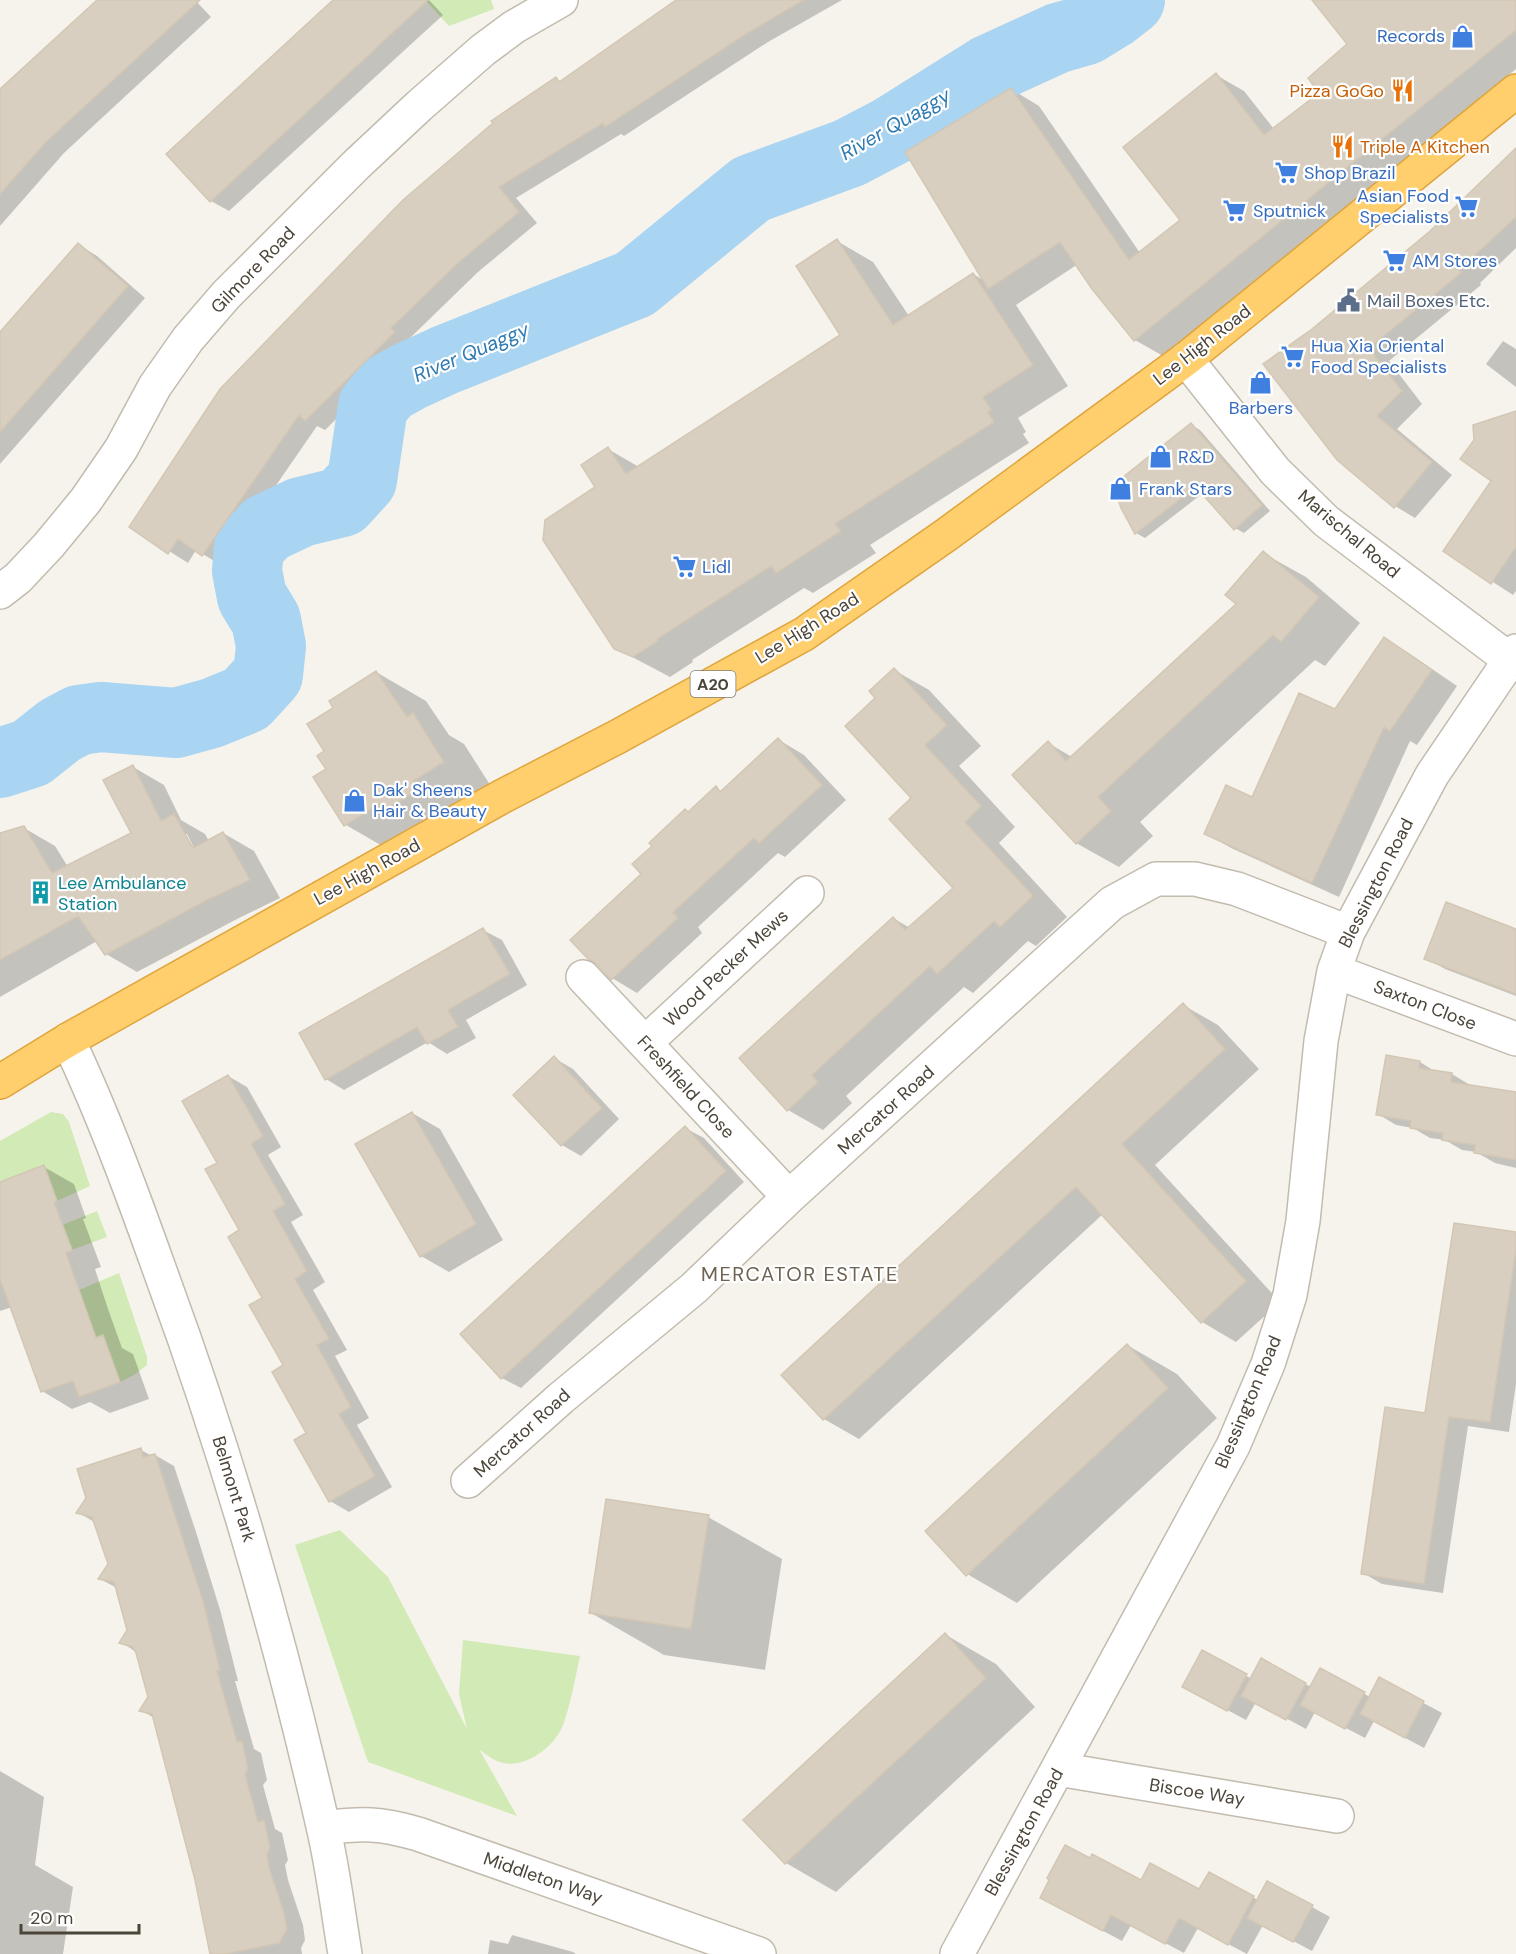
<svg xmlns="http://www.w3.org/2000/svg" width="1516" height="1954" viewBox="0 0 1516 1954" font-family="'DM Sans',sans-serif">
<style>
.green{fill:#d2eab5}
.shadow{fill:#0003;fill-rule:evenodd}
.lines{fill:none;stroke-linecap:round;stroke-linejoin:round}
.river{stroke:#a9d4f2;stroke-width:70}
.building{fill:#d8cfc1;stroke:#d3c7b4;stroke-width:1.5}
.street-casing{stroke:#c2bbae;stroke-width:36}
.highway-casing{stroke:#e0a43c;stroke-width:36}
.street{stroke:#fff;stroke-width:33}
.highway{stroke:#ffcf6e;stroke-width:33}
.labels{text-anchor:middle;stroke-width:4.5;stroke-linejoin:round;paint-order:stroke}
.shield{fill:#fff;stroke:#817c74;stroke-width:1.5}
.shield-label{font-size:16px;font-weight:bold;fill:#4b4439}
.shop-label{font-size:18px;fill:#366cbe;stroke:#fff;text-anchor:start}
.food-label{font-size:18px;fill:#c56008;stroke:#fff;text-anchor:end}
.street-label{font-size:18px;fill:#4b4439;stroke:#fff}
.service-label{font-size:18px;fill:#4e5e75;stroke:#fff;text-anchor:start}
.culture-label{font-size:18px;fill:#0d838f;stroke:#fff;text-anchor:start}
.water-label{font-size:20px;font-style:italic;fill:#2e7ab2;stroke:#fff}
.neighbourhood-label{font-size:20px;letter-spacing:1.5px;fill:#6e6250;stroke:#fff}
</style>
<rect width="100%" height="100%" fill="#f6f3ec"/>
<path class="green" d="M 425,0 L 491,0 L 494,9 L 449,26 Z
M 51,1112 L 63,1114 L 69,1122 L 90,1186 L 57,1201 L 44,1165 L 0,1182 L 0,1141 Z
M 97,1211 L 107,1237 L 72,1250 L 62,1225 Z
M 119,1273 L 147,1357 L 147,1365 L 134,1375 L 120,1382 L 103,1335 L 96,1338 L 79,1290 Z
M 340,1530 L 388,1577 L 467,1729 L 459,1694 L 463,1640 L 580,1656 C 575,1679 571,1703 563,1725 C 555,1746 527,1768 503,1763 C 494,1761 485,1754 479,1749 L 517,1816 L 368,1762 L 295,1545 Z"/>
<path class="shadow" d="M 99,0 L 195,0 L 211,17 L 64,153 L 0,226 L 0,91 Z
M 336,0 L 429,0 L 443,15 L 229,211 L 211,201 Z
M 679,0 L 842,0 L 768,42 L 624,136 L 621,134 L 516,198 L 537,223 L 478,272 L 409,339 L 413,344 L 325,430 L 317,426 L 221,565 L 196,550 L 188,563 L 131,527 L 556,79 L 562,82 Z
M 1320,0 L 1516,0 L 1516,69 L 1163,356 L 1135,340 L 1078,264 L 1016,305 L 1068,386 L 1018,418 L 1026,432 L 1023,434 L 1029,443 L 870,545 L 876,553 L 813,593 L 804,588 L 692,660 L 693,662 L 670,677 L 615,648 L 597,487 L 608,449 L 639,467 L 842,336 L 837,241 L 873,262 L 909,316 L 973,274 L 985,281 L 1011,89 L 1039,106 L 1140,253 L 1182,220 L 1216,75 L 1244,91 L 1274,129 L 1321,94 L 1349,44 Z
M 1516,151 L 1516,248 L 1480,283 L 1481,285 L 1389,361 L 1422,404 L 1397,429 L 1452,475 L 1415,518 L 1395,506 L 1313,330 L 1430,233 Z
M 79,245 L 97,256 L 145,298 L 0,464 L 0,335 Z
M 1503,341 L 1516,349 L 1516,387 L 1486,364 Z
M 1516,413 L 1516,591 L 1513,595 L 1445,551 L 1493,481 Z
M 1191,425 L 1200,430 L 1270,511 L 1244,533 L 1235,528 L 1203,493 L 1145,538 L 1136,533 Z
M 1263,553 L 1306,577 L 1360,623 L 1325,666 L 1315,660 L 1140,822 L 1153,836 L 1119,867 L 1076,843 L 1048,743 L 1072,757 L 1238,604 Z
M 1385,639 L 1410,654 L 1457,686 L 1417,745 L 1410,741 L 1339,897 L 1231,848 L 1206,833 L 1253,799 L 1335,711 Z
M 894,670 L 929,690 L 981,746 L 959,766 L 1015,827 L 999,843 L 1067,917 L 1036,946 L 1028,941 L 973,993 L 964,987 L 846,1096 L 852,1103 L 823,1130 L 788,1110 L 893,918 L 910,928 L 955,888 L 913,798 L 877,698 Z
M 376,672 L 426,701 L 449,735 L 464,744 L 494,791 L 396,854 L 346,825 L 328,770 L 326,752 L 335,708 Z
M 779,740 L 804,755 L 846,800 L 785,857 L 778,853 L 698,927 L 702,933 L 637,993 L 612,978 L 643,874 L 654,846 L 686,811 L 689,813 L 716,788 L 723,792 Z
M 133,767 L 164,785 L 181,820 L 205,834 L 209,841 L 223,833 L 254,851 L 280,898 L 237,919 L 137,972 L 106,954 L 97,941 L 0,997 L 0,835 L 24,828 L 55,846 L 68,867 L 133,834 ZM 183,834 L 187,834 L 197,854 L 195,855 Z
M 483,930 L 502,940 L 527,985 L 466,1020 L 476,1038 L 447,1054 L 428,1042 L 344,1090 L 326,1079 Z
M 1516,930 L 1516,996 L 1445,969 L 1426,958 Z
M 1183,1005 L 1218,1025 L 1259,1069 L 1155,1165 L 1280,1302 L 1236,1342 L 1202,1322 L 1103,1214 L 859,1439 L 824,1419 L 783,1375 Z
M 554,1058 L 573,1069 L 619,1119 L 581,1156 L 562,1145 Z
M 1420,1062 L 1436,1072 L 1452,1074 L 1470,1085 L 1516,1100 L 1516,1168 L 1495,1163 L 1476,1152 L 1462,1150 L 1445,1140 L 1430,1138 L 1413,1128 L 1396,1125 L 1378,1114 Z
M 228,1076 L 247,1087 L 281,1147 L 268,1155 L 303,1215 L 291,1222 L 325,1282 L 313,1290 L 347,1350 L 335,1356 L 369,1418 L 357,1425 L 392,1487 L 349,1512 L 330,1501 L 220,1163 Z
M 412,1113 L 440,1129 L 503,1240 L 449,1272 L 421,1256 Z
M 685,1128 L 704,1138 L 744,1182 L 521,1388 L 502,1378 Z
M 44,1167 L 74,1184 L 86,1218 L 83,1219 L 101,1267 L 95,1269 L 108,1309 L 122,1348 L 133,1354 L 149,1399 L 110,1413 L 90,1402 L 72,1409 L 42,1391 L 12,1307 L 0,1311 L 0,1183 Z
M 1516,1234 L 1516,1384 L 1509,1432 L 1468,1426 L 1443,1593 L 1382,1584 L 1363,1573 L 1427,1415 Z
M 1127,1345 L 1177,1374 L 1217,1418 L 1017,1603 L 967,1574 Z
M 141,1450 L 152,1456 L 155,1455 L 174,1466 L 196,1532 L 221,1613 L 238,1681 L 235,1681 L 254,1749 L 261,1753 L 267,1780 L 263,1785 L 275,1829 L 282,1833 L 288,1860 L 285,1865 L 288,1880 L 303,1925 L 305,1940 L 301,1948 L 302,1954 L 211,1954 L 196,1880 L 154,1718 L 141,1710 L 150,1697 L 136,1652 L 121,1642 L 129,1631 L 117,1588 L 100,1579 L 110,1564 L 96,1523 L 79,1513 Z
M 708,1517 L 782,1559 L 765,1670 L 664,1655 L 591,1613 Z
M 946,1635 L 996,1664 L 1035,1707 L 836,1892 L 786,1863 Z
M 1202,1652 L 1252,1679 L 1262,1661 L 1311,1687 L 1320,1670 L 1370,1697 L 1379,1679 L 1442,1713 L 1424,1748 L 1374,1721 L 1365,1738 L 1315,1712 L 1306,1729 L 1256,1702 L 1246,1720 L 1203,1697 Z
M 0,1771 L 44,1797 L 35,1865 L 73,1887 L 63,1954 L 0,1954 Z
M 1209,1874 L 1258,1900 L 1312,1907 L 1330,1917 L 1312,1951 L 1263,1925 L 1247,1954 L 1198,1928 L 1184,1953 L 1131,1925 L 1122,1941 L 1060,1908 L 1142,1882 L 1200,1891 Z
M 512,1935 L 573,1952 L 576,1954 L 488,1954 L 490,1940 L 508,1944 Z"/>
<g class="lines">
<path class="river" d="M 0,763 L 31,753 L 60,730 L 79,720 L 101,717 L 176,723 L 212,713 L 246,699 L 268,675 L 271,646 L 266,620 L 252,597 L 247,571 L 249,547 L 267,528 L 301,512 L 342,502 L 362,480 L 373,406 L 388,388 L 410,376 L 445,360 L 635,284 L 751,189 L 849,153 L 893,130 L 990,69 L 1058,38 L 1086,30 L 1112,14 L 1130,0"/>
</g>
<path class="building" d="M 97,0 L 200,0 L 46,142 L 0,194 L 0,89 Z
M 333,0 L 428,0 L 210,202 L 166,154 Z
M 676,0 L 804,0 L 749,32 L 605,127 L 603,123 L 499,187 L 519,212 L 459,262 L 391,328 L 395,332 L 305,421 L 299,415 L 202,556 L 178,539 L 168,554 L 129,527 L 220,389 L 403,200 L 493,123 L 491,121 L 556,77 L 559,82 Z
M 1312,0 L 1516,0 L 1516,30 L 1134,341 L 1092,289 L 1060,242 L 988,289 L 905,152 L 1011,88 L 1129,260 L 1180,220 L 1123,147 L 1216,73 L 1264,135 L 1319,93 L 1308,78 L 1347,44 Z
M 1516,148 L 1516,217 L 1459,270 L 1461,273 L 1369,348 L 1402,391 L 1377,416 L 1432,462 L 1394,508 L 1337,460 L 1263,364 L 1312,329 L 1429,232 Z
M 837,239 L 893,325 L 973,273 L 1033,365 L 983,397 L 991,410 L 988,412 L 994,422 L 835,524 L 841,531 L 776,573 L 771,566 L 657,639 L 658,641 L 633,657 L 614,649 L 543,540 L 545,520 L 595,487 L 581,465 L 608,447 L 626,474 L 840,335 L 796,266 Z
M 78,243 L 128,286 L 0,432 L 0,332 Z
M 1516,411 L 1516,547 L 1491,584 L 1443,551 L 1491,481 L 1460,459 L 1474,440 L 1473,425 Z
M 1191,423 L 1262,505 L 1234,530 L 1196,487 L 1135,534 L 1121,508 L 1113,485 Z
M 1263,551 L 1319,597 L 1281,642 L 1273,635 L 1098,797 L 1111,811 L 1076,844 L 1012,775 L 1048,741 L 1066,761 L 1236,604 L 1225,595 Z
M 1384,637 L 1432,670 L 1390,731 L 1384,727 L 1312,883 L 1204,834 L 1226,785 L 1252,797 L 1299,693 L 1335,709 Z
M 894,668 L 947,725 L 925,745 L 981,806 L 965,822 L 1033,896 L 1000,927 L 994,921 L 937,974 L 930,966 L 812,1075 L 818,1082 L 787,1111 L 739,1058 L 893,917 L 905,930 L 953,888 L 889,819 L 911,798 L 845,726 L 875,698 L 869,691 Z
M 376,671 L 407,717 L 413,713 L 444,762 L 413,781 L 419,789 L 385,810 L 380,803 L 344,826 L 313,777 L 326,769 L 317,756 L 324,751 L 307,724 L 333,708 L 329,701 Z
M 778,738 L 822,785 L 759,843 L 754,838 L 673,912 L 678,918 L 611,980 L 597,964 L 588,959 L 570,940 L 641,874 L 632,864 L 652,846 L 649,843 L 685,809 L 688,812 L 716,786 L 720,792 Z
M 133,765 L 161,821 L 174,814 L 193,848 L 223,832 L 250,880 L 205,901 L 105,955 L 78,916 L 0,960 L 0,833 L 24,826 L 52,873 L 131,833 L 103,780 Z
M 1446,902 L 1516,929 L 1516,994 L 1424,959 Z
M 483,928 L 510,974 L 448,1010 L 458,1027 L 427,1044 L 417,1027 L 325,1080 L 299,1033 Z
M 1183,1003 L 1225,1049 L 1122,1144 L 1246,1281 L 1201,1323 L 1076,1187 L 823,1420 L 781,1375 Z
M 1386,1055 L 1420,1061 L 1419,1068 L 1452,1073 L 1451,1082 L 1516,1092 L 1516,1160 L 1474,1153 L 1475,1145 L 1442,1140 L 1443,1133 L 1410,1128 L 1411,1121 L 1376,1115 Z
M 554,1056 L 602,1108 L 561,1146 L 513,1095 Z
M 228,1075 L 263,1136 L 251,1144 L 285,1204 L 273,1211 L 307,1271 L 295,1279 L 329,1339 L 317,1345 L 351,1407 L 339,1414 L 375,1476 L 329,1502 L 294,1440 L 306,1433 L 272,1372 L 283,1365 L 249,1305 L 262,1298 L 228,1237 L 239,1230 L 205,1169 L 217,1163 L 182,1101 Z
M 412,1112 L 476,1224 L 420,1257 L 355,1144 Z
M 685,1126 L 726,1171 L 501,1379 L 460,1334 Z
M 44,1165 L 57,1201 L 54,1202 L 72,1250 L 66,1253 L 79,1290 L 96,1338 L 103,1335 L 120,1382 L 79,1397 L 73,1381 L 41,1392 L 0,1279 L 0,1182 Z
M 1454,1223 L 1516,1232 L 1516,1250 L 1490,1422 L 1449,1417 L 1424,1584 L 1361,1574 L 1385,1407 L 1425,1413 Z
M 1127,1344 L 1168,1388 L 966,1576 L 925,1531 Z
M 141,1448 L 143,1457 L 155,1454 L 203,1601 L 220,1670 L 217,1671 L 237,1742 L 242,1741 L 248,1769 L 245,1774 L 258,1822 L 264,1820 L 270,1848 L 267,1854 L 269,1868 L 284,1913 L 287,1929 L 279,1943 L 226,1954 L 210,1954 L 195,1880 L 152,1714 L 139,1711 L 148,1697 L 136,1653 L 133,1647 L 119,1643 L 127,1630 L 114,1582 L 98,1579 L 108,1564 L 92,1517 L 76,1513 L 86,1498 L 77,1469 Z
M 606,1499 L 709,1515 L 691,1629 L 589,1613 Z
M 945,1633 L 986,1678 L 785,1864 L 743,1820 Z
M 1202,1650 L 1247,1674 L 1227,1711 L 1182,1687 Z
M 1261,1658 L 1306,1683 L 1286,1720 L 1241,1696 Z
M 1320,1668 L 1365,1692 L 1345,1729 L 1300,1705 Z
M 1379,1677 L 1424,1701 L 1405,1738 L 1360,1714 Z
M 1065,1845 L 1090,1858 L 1092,1854 L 1141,1880 L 1150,1863 L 1199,1889 L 1209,1872 L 1254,1896 L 1228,1945 L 1179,1918 L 1165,1944 L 1111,1915 L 1103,1931 L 1040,1898 L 1049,1880 L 1047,1878 Z
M 1267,1881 L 1313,1905 L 1293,1942 L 1247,1918 Z"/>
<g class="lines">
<defs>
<path id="street" d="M 1186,359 L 1275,471 L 1326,521 L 1510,660
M 0,592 L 18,578 L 49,545 L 86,500 L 121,449 L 155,386 L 188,339 L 226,295 L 356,165 L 419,106 L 483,50 L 514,27 L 561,0
M 1334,971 L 1516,1039
M 583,977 L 789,1197
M 68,1040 C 105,1118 135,1201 164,1282 C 229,1459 281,1642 323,1826 C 333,1868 338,1912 345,1954
M 645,1043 L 807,893
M 468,1481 L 561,1398 L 694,1288 L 789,1197 L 1112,903 L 1156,879 L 1195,879 L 1237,889 L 1348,932
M 1058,1769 L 1337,1816
M 324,1828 C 363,1823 380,1823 418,1834 L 759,1954
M 957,1954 L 1233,1446 L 1268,1364 L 1290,1295 L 1303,1221 L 1321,1041 L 1334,971 L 1348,932 L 1432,775 L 1516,651"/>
<path id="highway" d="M 0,1082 L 68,1040 L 503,796 L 617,737 L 804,634 L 946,535 L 1186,359 L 1516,91"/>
</defs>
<use href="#street" class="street-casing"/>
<use href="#highway" class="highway-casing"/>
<use href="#street" class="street"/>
<use href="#highway" class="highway"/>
</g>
<defs>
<symbol id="shop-bare" viewBox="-9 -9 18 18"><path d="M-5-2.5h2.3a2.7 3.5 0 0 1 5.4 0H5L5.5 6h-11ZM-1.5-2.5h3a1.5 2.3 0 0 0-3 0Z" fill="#3f7fe0" stroke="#fff" stroke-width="2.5" paint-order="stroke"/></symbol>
<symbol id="restaurant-bare" viewBox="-9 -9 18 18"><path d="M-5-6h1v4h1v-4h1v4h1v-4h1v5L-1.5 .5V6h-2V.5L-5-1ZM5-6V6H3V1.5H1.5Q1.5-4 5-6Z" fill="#e8710a" stroke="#fff" stroke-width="2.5" paint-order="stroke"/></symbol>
<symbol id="supermarket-bare" viewBox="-9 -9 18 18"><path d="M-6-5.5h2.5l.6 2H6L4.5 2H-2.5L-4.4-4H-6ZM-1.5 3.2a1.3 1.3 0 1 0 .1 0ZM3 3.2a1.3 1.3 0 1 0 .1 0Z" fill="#3f7fe0" stroke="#fff" stroke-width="2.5" paint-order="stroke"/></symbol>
<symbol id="civic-bare" viewBox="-9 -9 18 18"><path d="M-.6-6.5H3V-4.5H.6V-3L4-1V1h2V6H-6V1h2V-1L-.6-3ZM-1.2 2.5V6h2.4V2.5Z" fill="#5c6f8a" stroke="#fff" stroke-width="2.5" paint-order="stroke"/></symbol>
<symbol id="building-bare" viewBox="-9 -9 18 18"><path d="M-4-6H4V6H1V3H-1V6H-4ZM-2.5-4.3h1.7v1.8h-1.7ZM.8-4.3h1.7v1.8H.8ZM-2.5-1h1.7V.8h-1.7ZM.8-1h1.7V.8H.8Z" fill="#0f9aa8" stroke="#fff" stroke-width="2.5" paint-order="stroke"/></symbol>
</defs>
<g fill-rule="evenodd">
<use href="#shop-bare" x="1446" y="20" width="33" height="33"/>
<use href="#restaurant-bare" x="1386" y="74" width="33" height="33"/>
<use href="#restaurant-bare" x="1326" y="130" width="33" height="33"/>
<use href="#supermarket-bare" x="1270" y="156" width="33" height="33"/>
<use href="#supermarket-bare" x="1450" y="190" width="33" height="33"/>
<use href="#supermarket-bare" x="1218" y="194" width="33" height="33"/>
<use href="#supermarket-bare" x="1378" y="244" width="33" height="33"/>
<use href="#civic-bare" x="1332" y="284" width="33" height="33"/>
<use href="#supermarket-bare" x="1276" y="340" width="33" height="33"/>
<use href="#shop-bare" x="1244" y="366" width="33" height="33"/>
<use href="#shop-bare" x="1144" y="440" width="33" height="33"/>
<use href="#shop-bare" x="1104" y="472" width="33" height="33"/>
<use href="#supermarket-bare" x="668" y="550" width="33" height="33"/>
<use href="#shop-bare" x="338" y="784" width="33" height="33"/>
<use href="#building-bare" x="24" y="876" width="33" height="33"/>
</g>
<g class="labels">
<rect class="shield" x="690.5" y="671" width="45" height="26" rx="4.5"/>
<g class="shield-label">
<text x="713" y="690">A20</text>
</g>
<g class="shop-label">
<text x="1445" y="42" text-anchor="end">Records</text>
<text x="1304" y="179">Shop Brazil</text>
<text x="1449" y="202" text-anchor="end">Asian Food<tspan x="1449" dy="21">Specialists</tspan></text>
<text x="1253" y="217">Sputnick</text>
<text x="1412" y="267">AM Stores</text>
<text x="1311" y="352">Hua Xia Oriental<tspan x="1311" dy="21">Food Specialists</tspan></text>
<text x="1261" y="414" text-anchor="middle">Barbers</text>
<text x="1178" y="463">R&amp;D</text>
<text x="1139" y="495">Frank Stars</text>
<text x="702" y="573">Lidl</text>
<text x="373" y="796">Dak' Sheens<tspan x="373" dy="21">Hair &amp; Beauty</tspan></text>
</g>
<g class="food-label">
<text x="1384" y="97">Pizza GoGo</text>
<text x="1360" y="153" text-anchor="start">Triple A Kitchen</text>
</g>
<g class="street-label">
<text transform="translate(253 270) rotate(-46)" y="6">Gilmore Road</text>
<text transform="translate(1202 345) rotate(-38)" y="6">Lee High Road</text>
<text transform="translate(1349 534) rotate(40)" y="6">Marischal Road</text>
<text transform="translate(807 628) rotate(-32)" y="6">Lee High Road</text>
<text transform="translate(367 872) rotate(-29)" y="6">Lee High Road</text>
<text transform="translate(1376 883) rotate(-63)" y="6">Blessington Road</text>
<text transform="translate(726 968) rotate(-43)" y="6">Wood Pecker Mews</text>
<text transform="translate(1425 1005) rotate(21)" y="6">Saxton Close</text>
<text transform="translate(686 1087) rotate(47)" y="6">Freshfield Close</text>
<text transform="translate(886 1110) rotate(-42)" y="6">Mercator Road</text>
<text transform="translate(1248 1402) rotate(-67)" y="6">Blessington Road</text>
<text transform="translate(522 1433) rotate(-42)" y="6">Mercator Road</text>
<text transform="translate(234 1489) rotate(73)" y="6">Belmont Park</text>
<text transform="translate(1197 1792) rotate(9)" y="6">Biscoe Way</text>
<text transform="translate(1024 1832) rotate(-61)" y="6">Blessington Road</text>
<text transform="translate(543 1878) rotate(19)" y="6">Middleton Way</text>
</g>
<g class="service-label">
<text x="1367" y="307">Mail Boxes Etc.</text>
</g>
<g class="culture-label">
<text x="58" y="889">Lee Ambulance<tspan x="58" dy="21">Station</tspan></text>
</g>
<g class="water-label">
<text transform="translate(895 124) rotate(-30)" y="7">River Quaggy</text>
<text transform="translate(471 352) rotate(-23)" y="7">River Quaggy</text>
</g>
<g class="neighbourhood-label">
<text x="800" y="1281">MERCATOR ESTATE</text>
</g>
</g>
<path d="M21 1924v9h118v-9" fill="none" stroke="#4b4439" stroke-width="3"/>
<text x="30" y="1924" font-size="18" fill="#4b4439" stroke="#ffffff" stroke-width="4.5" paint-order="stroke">20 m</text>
</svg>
